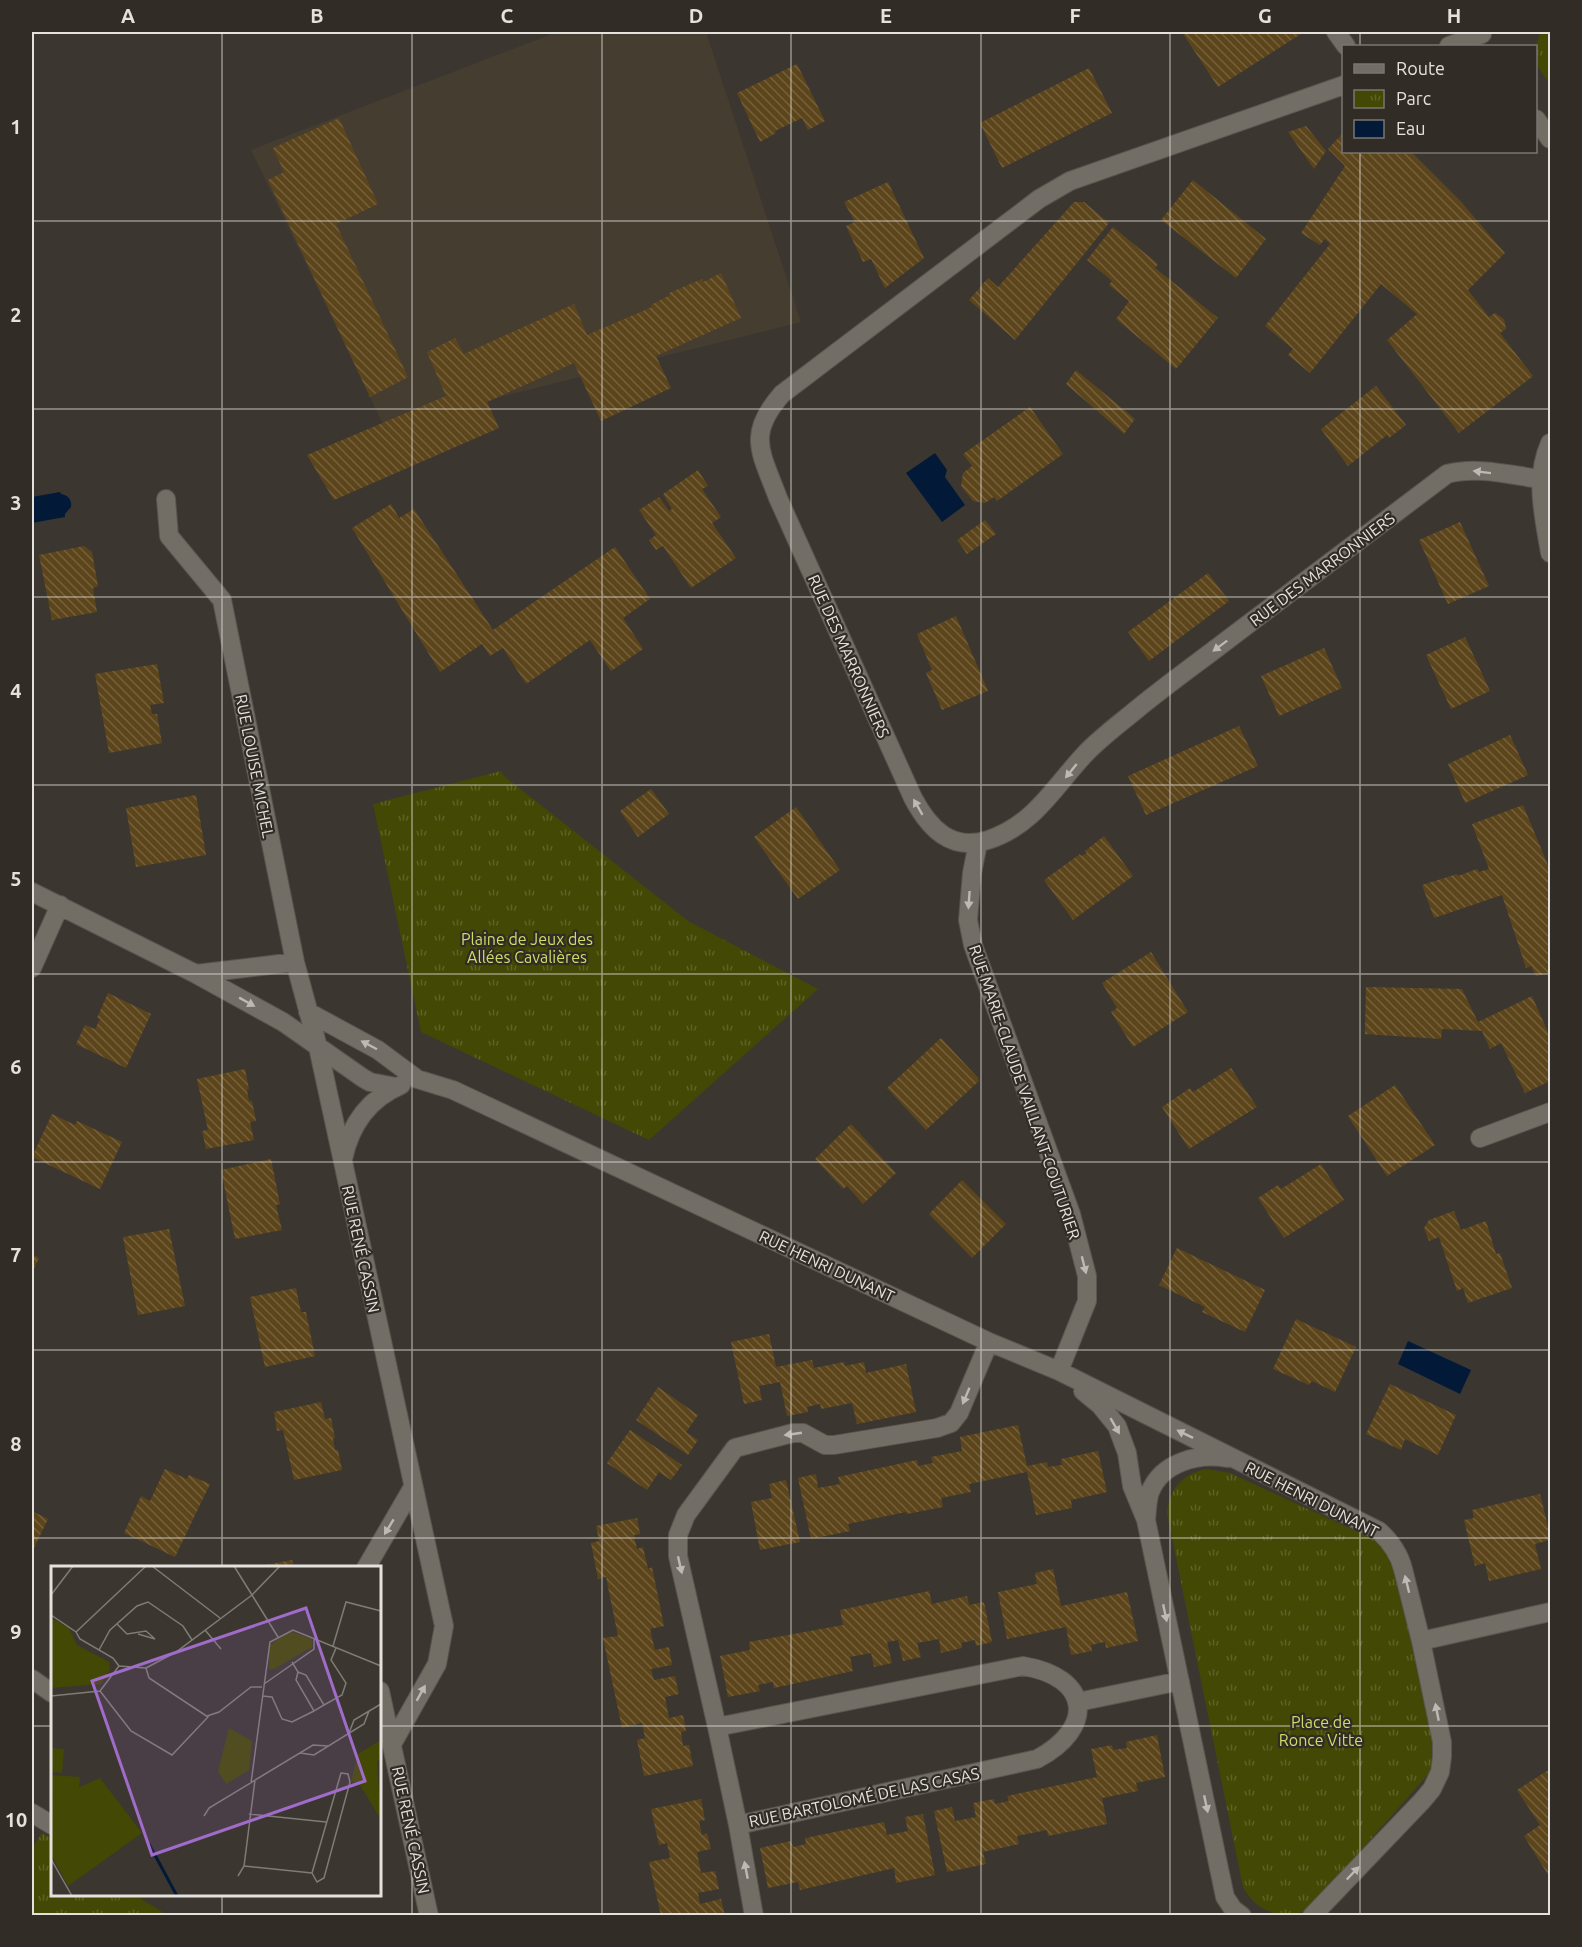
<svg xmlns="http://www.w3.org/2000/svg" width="1582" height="1947" viewBox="0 0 1582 1947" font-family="Ubuntu,sans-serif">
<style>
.built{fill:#453d30}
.park{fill:url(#park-tufts)}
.water{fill:#021a38}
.building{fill:url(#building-back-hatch)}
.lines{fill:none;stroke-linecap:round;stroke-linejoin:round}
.minor-casing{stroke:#59554f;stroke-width:20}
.minor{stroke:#726d65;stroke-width:18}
.oneway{fill:#bdb9b4}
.grid{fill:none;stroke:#e5e2de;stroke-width:1.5;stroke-opacity:0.55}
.labels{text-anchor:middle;stroke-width:4.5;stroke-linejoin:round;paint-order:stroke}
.street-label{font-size:16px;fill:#e5e2de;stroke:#312c26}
.park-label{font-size:16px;fill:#d0dc68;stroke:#312c26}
.inset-river{fill:none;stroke:#021a38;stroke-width:3}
.inset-road{fill:none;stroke:#7f7b76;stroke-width:1.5}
.view{fill:#a06cca;fill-opacity:0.15;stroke:#a06cca;stroke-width:3}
.inset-edge{fill:none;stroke:#e5e2de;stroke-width:3}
.neatline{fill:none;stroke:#e5e2de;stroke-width:2}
.grid-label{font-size:20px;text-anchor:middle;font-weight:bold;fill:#e5e2de}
</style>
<defs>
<pattern id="park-tufts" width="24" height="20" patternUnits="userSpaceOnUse" patternTransform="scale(1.5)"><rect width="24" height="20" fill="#434804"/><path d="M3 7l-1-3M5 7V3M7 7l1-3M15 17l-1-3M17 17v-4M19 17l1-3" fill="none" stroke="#5e6228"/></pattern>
<pattern id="building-back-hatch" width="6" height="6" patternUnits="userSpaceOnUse" patternTransform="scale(1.5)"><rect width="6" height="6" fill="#5d451b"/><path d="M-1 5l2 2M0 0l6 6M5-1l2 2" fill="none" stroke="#74603c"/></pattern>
</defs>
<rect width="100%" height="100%" fill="#3b3730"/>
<path class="built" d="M 557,32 L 706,32 L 801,322 L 384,426 L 251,150 Z"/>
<path class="park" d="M 1540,32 L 1550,32 L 1550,83 C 1532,61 1533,59 1540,32 Z
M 501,771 L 504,776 L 688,921 L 818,989 L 649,1140 L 421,1032 L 373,804 Z
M 1206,1469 L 1230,1473 L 1375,1540 L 1383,1546 L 1393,1561 L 1435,1748 L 1432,1770 L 1308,1910 C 1281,1921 1257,1912 1243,1887 L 1167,1513 C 1169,1489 1183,1474 1206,1469 Z
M 42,1833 L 52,1839 L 52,1894 L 135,1895 L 167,1915 L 32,1915 L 32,1849 Z"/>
<path class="water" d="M 935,453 L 947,470 L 945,477 L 965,505 L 942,522 L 906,473 Z
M 60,492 L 61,494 C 68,495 72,500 71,507 L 65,514 L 65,517 L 32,523 L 32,497 Z
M 1408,1341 L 1471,1370 L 1460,1394 L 1398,1364 Z"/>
<path class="building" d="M 1182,32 L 1304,32 L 1218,87 Z
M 797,64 L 825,121 L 808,130 L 802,118 L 775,131 L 776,133 L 760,142 L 737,93 Z
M 1089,68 L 1112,113 L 1002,168 L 980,123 Z
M 339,118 L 378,204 L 336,224 L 408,377 L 370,397 L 268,180 L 284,172 L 273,148 Z
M 1306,126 L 1326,151 L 1314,169 L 1288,132 Z
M 1344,132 L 1344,152 L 1411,152 L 1462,203 L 1505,253 L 1468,290 L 1489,317 L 1495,313 L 1504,319 L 1506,329 L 1500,333 L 1533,376 L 1459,433 L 1387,340 L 1417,314 L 1381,284 L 1310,373 L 1288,355 L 1293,349 L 1265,326 L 1330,244 L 1325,239 L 1320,245 L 1301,233 L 1345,166 L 1328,149 Z
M 1193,180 L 1266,239 L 1236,278 L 1161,220 Z
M 888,182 L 924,258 L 885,288 L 871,259 L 863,262 L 846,226 L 855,222 L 844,202 Z
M 1074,202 L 1084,202 L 1109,223 L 1015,340 L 969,300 L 988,278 L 998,287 Z
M 1113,227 L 1158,264 L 1155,268 L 1218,318 L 1176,369 L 1116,319 L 1129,301 L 1109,285 L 1112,281 L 1087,260 Z
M 721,273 L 741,318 L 656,356 L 671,388 L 601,421 L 574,363 L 487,402 L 499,428 L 334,500 L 307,455 L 446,396 L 427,352 L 455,338 L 464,354 L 574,304 L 587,335 L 652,307 L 651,305 L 670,295 L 669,293 L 702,279 L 703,282 Z
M 1076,370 L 1135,419 L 1124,434 L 1066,384 Z
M 1376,386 L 1406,425 L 1389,438 L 1387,435 L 1348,466 L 1321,429 Z
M 1030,407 L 1063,454 L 997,501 L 994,497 L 985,503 L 973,501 L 961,486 L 963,473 L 972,466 L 963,454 Z
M 698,470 L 708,486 L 702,489 L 721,517 L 712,523 L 736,558 L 691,588 L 663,546 L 656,550 L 649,540 L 656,535 L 639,510 L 659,497 L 669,511 L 672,509 L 663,494 Z
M 391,504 L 399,518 L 414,509 L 493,630 L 615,547 L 650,599 L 623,618 L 643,649 L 611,671 L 590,640 L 526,684 L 503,648 L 490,656 L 482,644 L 440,672 L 352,528 Z
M 985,520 L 996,534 L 967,554 L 957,540 Z
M 1460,522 L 1489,586 L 1448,604 L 1419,540 Z
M 84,546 L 92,552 L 98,586 L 93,588 L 97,612 L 52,620 L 39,555 Z
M 1208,573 L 1229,601 L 1149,661 L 1128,632 Z
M 956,616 L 988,691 L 942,710 L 926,673 L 932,670 L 917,634 Z
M 1465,637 L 1490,691 L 1451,709 L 1426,655 Z
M 1324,648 L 1342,688 L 1279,716 L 1261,676 Z
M 157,664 L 164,703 L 150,705 L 152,714 L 157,714 L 162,743 L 109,753 L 95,674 Z
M 1239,726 L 1258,766 L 1146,815 L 1128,776 Z
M 1510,735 L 1528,775 L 1465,803 L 1448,764 Z
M 651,789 L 669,814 L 638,837 L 620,811 Z
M 196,795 L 206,855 L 136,867 L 126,808 Z
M 1523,805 L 1550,870 L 1550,973 L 1536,976 L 1531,966 L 1526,968 L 1502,895 L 1434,918 L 1422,885 L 1457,874 L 1458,876 L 1477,869 L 1479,872 L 1489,869 L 1472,824 Z
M 796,807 L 840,870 L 798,899 L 754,837 Z
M 1104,836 L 1133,876 L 1073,920 L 1044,880 L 1080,854 L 1081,856 L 1087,853 L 1085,851 Z
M 1151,952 L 1188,1012 L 1133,1047 L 1111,1012 L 1117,1008 L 1102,983 Z
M 1366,987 L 1462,989 L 1478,1022 L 1532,996 L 1550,1037 L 1550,1081 L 1525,1093 L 1501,1043 L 1490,1049 L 1482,1031 L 1442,1029 L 1441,1039 L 1365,1034 Z
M 108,993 L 151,1014 L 126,1068 L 76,1044 L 85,1025 L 95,1029 L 100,1019 L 97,1018 Z
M 941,1038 L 978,1078 L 979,1081 L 926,1130 L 887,1088 Z
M 1231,1068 L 1257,1107 L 1189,1149 L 1162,1107 L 1190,1088 L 1193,1092 Z
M 245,1069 L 249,1089 L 247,1090 L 249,1101 L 252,1101 L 256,1121 L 250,1122 L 254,1140 L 206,1149 L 202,1131 L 208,1130 L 197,1079 Z
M 1395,1085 L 1435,1145 L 1387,1176 L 1348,1116 Z
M 52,1114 L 75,1125 L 77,1121 L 122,1142 L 100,1189 L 32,1157 Z
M 851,1124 L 896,1173 L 863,1204 L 847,1186 L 843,1189 L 815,1159 Z
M 271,1159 L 280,1204 L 276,1205 L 282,1230 L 235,1239 L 221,1170 Z
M 1321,1164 L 1344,1200 L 1284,1238 L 1258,1198 L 1278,1185 L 1281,1189 Z
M 962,1180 L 1006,1224 L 972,1258 L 929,1214 Z
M 1454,1211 L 1461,1230 L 1486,1221 L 1496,1254 L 1500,1253 L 1512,1288 L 1468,1303 L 1463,1288 L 1457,1291 L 1439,1237 L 1429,1241 L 1424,1228 L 1429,1220 Z
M 169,1229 L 185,1306 L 138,1315 L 123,1237 Z
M 1177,1248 L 1265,1290 L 1245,1332 L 1202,1312 L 1205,1307 L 1159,1285 Z
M 32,1254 L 39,1258 L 32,1273 Z
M 296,1288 L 301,1312 L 306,1312 L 315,1356 L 265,1367 L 250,1297 Z
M 1296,1319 L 1356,1347 L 1335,1392 L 1312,1381 L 1309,1385 L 1273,1369 Z
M 769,1334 L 776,1367 L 812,1360 L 814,1368 L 844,1362 L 845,1366 L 864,1362 L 866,1373 L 906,1364 L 916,1412 L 857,1424 L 852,1403 L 821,1409 L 820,1404 L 807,1407 L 808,1412 L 787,1416 L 780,1382 L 759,1386 L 762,1400 L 744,1404 L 731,1342 Z
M 1390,1384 L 1456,1415 L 1438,1455 L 1405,1439 L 1401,1450 L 1366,1434 Z
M 658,1387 L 698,1415 L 686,1432 L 698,1440 L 688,1455 L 636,1420 Z
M 321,1402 L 325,1419 L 331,1418 L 335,1438 L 333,1439 L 335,1450 L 338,1450 L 342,1470 L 294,1480 L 283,1430 L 277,1431 L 274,1412 Z
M 1018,1425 L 1027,1466 L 1047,1462 L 1048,1467 L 1062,1465 L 1061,1459 L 1098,1451 L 1107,1492 L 1071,1500 L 1072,1508 L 1036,1515 L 1027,1472 L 969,1484 L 971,1492 L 941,1498 L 943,1507 L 907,1514 L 906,1512 L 848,1524 L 850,1531 L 811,1539 L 798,1478 L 816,1474 L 818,1488 L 840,1484 L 838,1477 L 917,1460 L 918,1466 L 933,1463 L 931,1457 L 962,1451 L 960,1437 Z
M 630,1430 L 682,1465 L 671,1480 L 659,1472 L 647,1490 L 607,1463 Z
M 165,1469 L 187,1479 L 189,1475 L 210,1484 L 175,1557 L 124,1533 L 141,1496 L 150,1501 Z
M 786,1480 L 800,1542 L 760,1550 L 751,1502 L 772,1498 L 769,1484 Z
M 1540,1494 L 1550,1535 L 1550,1540 L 1535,1544 L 1541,1569 L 1489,1581 L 1485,1563 L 1475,1566 L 1464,1520 L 1474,1518 L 1472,1510 Z
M 32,1511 L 48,1519 L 32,1552 Z
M 637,1518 L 640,1534 L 634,1535 L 637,1549 L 643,1547 L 648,1569 L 652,1567 L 664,1626 L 650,1629 L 655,1650 L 669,1647 L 672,1665 L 651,1669 L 654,1680 L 675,1676 L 679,1694 L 665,1697 L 669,1718 L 683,1715 L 686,1731 L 681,1732 L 683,1746 L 689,1745 L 693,1766 L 644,1776 L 637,1740 L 645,1738 L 642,1723 L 622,1728 L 603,1638 L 618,1636 L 606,1577 L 598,1579 L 591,1543 L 599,1541 L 596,1526 Z
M 292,1560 L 294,1568 L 260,1568 L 260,1566 Z
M 1053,1569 L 1061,1606 L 1127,1592 L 1138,1641 L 1106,1648 L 1105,1642 L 1091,1645 L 1092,1651 L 1071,1655 L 1066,1627 L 1007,1639 L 998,1592 L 1037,1584 L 1035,1573 Z
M 929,1591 L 932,1604 L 967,1596 L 969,1605 L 984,1602 L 992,1642 L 976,1646 L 975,1640 L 961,1643 L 962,1648 L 941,1653 L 939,1639 L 917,1643 L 921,1657 L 903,1661 L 898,1640 L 893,1641 L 887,1642 L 892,1663 L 874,1667 L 871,1653 L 850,1657 L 853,1671 L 774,1688 L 773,1682 L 758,1685 L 760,1691 L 728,1697 L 720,1656 L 750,1650 L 749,1642 L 843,1625 L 840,1610 Z
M 1157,1735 L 1165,1777 L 1136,1783 L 1138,1791 L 1102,1798 L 1107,1824 L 1048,1836 L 1047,1830 L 1017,1836 L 1019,1844 L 983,1852 L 986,1864 L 947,1872 L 934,1811 L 952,1807 L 955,1821 L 976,1817 L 973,1803 L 994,1799 L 995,1804 L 1009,1801 L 1007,1796 L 1097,1777 L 1091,1749 L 1112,1745 L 1113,1750 L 1127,1748 L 1126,1742 Z
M 1550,1769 L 1550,1878 L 1524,1836 L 1540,1825 L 1517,1790 Z
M 701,1799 L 705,1820 L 699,1821 L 702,1835 L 707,1833 L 711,1849 L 697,1852 L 701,1873 L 715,1871 L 719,1889 L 698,1893 L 699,1898 L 700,1904 L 721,1899 L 725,1916 L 661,1916 L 649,1862 L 670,1858 L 667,1843 L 659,1845 L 651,1809 Z
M 923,1814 L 935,1875 L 896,1883 L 894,1868 L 800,1890 L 798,1882 L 768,1888 L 760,1848 L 791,1841 L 793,1847 L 806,1844 L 805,1838 L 884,1822 L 887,1835 L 908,1831 L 905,1817 Z"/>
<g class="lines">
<defs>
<path id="minor" d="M 1336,32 L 1346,46
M 1449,46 L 1482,34
M 1344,85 L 1070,181 L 1039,199 L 782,394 C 746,435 761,452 778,498 L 913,798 C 929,828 951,852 988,840 C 1034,825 1054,787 1085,754 C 1100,738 1119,724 1136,710 C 1165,686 1196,664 1226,641 C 1300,585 1374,530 1447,474 C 1477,466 1510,475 1540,479
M 1536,119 L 1550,139
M 1550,443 C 1534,479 1544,516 1550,553
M 166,499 L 169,536 L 222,600 L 295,962 L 318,1047 L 444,1626 L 437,1664 L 392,1744
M 978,843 L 972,873 L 968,920 L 973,945 L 1071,1214 L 1087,1276 L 1087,1301 L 1059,1371
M 32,892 L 196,974 L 283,1022 L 363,1078 L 370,1082 L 396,1087
M 32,968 L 60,905
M 196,974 L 295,962
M 308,1012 L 378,1050 L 417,1079 L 453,1090 L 989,1342 L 1059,1371 L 1379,1531 C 1391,1542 1399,1553 1403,1569 L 1421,1641 L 1442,1742 L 1442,1757 L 1440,1772 L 1432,1789 L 1422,1801 L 1312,1916
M 1480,1138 L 1550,1112
M 343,1159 C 350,1126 368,1099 401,1085
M 1083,1391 L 1100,1405 L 1117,1426 L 1127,1453 L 1132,1486 L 1146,1520 L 1225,1897 L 1233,1909 L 1242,1916
M 1146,1520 C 1147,1512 1147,1500 1150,1492 C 1162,1462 1198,1453 1227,1458
M 366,1568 L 413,1487
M 1421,1641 L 1550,1612
M 1023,1666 C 1091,1677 1096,1728 1037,1759 L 738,1825 L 717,1727 Z
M 32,1679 L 52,1693
M 380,1691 L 429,1916
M 1078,1702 L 1180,1681
M 717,1727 L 678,1556 L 678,1535 L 686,1515 L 735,1448 L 793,1433 L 803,1433 L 825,1445 L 834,1445 L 937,1428 L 951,1423 L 959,1413 L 989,1342
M 32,1813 L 52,1825
M 738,1825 L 754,1916"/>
</defs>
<use href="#minor" class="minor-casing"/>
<use href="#minor" class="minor"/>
</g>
<defs><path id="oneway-solid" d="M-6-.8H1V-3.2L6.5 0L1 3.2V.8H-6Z" transform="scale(1.5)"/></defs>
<g class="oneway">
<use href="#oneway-solid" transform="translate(1482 472) rotate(-173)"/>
<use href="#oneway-solid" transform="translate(1220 646) rotate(143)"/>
<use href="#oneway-solid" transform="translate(1071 771) rotate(129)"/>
<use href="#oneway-solid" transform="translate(918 807) rotate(-120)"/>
<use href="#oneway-solid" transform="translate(969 900) rotate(94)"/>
<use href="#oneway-solid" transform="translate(247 1002) rotate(29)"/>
<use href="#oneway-solid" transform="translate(369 1045) rotate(-152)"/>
<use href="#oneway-solid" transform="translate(1084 1265) rotate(76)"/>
<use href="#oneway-solid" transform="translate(966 1396) rotate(113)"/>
<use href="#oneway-solid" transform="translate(1115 1426) rotate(60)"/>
<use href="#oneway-solid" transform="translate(793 1434) rotate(172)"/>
<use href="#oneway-solid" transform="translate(1185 1434) rotate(-154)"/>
<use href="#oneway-solid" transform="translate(389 1527) rotate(121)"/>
<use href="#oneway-solid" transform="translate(680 1565) rotate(77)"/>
<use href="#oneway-solid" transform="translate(1407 1584) rotate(-104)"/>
<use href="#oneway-solid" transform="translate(1165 1613) rotate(78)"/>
<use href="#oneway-solid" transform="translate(421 1693) rotate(-61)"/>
<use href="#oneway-solid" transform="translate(1437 1712) rotate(-101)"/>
<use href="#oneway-solid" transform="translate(1206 1804) rotate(78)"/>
<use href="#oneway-solid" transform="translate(746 1870) rotate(-101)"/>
<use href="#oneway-solid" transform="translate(1353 1873) rotate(-46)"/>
</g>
<path class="grid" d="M 222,32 L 222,1568M 412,32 L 412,1916M 602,32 L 602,1916M 791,32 L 791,1916M 981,32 L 981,1916M 1170,32 L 1170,1916M 1360,32 L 1360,46M 1360,152 L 1360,1916M 32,221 L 1550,221M 32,409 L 1550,409M 32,597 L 1550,597M 32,785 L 1550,785M 32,974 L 1550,974M 32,1162 L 1550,1162M 32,1350 L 1550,1350M 32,1538 L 1550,1538M 32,1726 L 52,1726M 380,1726 L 1550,1726M 222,1894 L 222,1916"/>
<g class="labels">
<g class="street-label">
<text transform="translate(1322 569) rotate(-37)" y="6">RUE DES MARRONNIERS</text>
<text transform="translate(849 656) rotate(66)" y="6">RUE DES MARRONNIERS</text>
<text transform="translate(255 766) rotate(79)" y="6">RUE LOUISE MICHEL</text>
<text transform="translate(1025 1092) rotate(71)" y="6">RUE MARIE-CLAUDE VAILLANT-COUTURIER</text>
<text transform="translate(361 1249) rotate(78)" y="6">RUE RENÉ CASSIN</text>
<text transform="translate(827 1266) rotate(25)" y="6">RUE HENRI DUNANT</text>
<text transform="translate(1312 1499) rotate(27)" y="6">RUE HENRI DUNANT</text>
<text transform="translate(864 1797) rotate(-12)" y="6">RUE BARTOLOMÉ DE LAS CASAS</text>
<text transform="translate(411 1830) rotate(78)" y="6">RUE RENÉ CASSIN</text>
</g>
<g class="park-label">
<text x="527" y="945">Plaine de Jeux des<tspan x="527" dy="18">Allées Cavalières</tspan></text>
<text x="1321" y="1728">Place de<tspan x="1321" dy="18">Ronce Vitte</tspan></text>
</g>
</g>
<g transform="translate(51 1566)">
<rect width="330" height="330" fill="#3b3730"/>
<path d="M 0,182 L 13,183 L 11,207 L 0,206 ZM 0,209 L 29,211 L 27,235 L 0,233 Z" fill="#434804"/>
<path d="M 0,52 L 18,62 L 26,79 L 58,96 L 59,103 L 50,118 L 0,122 ZM 238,65 L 261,73 L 261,81 L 223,103 L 218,103 L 218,80 ZM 178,162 L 201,175 L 198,204 L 175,218 L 167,205 ZM 330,174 L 330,194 L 326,195 L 330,254 L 308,217 L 300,215 L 307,188 ZM 49,212 L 91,267 L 17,320 L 0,288 L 0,234 Z" fill="#434804"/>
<path class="inset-river" d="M 98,278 L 126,330"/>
<path class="inset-road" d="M 101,0 L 169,52M 183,0 L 227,71M 0,29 L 22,0M 0,49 L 25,66 L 29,73 L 62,92 L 68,100M 66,58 L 76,68 L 95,65 L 104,73 L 87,68M 154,64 L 170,83M 25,66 L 95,0M 282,80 L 295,36 L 330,45M 48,84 L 59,64 L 86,40 L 97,36 L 132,60 L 141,74M 241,96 L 247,106 L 245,114 L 263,145 L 273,139 L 255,109 L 247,106M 68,100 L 95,102M 95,102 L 125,86 L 201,29 L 229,0M 213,118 L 263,83 L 263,73M 49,125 L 80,165 L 121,189 L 157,151 L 98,112 L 95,102M 49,125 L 68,100M 0,130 L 49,125M 211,130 L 221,131 L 231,153 L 241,156 L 263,145M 273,139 L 291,129 L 295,117 L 280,94 L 285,82M 156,150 L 168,146 L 200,121 L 211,121M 298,167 L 303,154 L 330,138M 249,187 L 263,189 L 313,158 L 318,145M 290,207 L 297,208 L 299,216 L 273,312 L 266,316 L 261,307 ZM 200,217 L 219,76 L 242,64 L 330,100M 198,248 L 275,256M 153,250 L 158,242 L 262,179 L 277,180M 0,293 L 21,330M 193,300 L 261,307M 187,310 L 193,300 L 204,214"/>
<path class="view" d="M 255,42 L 314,215 L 101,289 L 41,115 Z"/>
<rect width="330" height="330" class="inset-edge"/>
</g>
<rect width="1582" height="1947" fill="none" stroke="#312c26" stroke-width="66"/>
<rect x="1342" y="45" width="195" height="108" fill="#312c26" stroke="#797570" stroke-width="1.5"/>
<rect x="1354" y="64" width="30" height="9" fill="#726d65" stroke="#797570" stroke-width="1.5"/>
<text x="1396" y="75" font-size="18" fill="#e5e2de">Route</text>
<rect x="1354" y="90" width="30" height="18" fill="url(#park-tufts)" stroke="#797570" stroke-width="1.5"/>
<text x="1396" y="105" font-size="18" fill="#e5e2de">Parc</text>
<rect x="1354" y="120" width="30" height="18" fill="#021a38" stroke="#797570" stroke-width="1.5"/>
<text x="1396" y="135" font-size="18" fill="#e5e2de">Eau</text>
<rect x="33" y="33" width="1516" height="1881" class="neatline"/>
<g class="grid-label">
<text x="128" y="23">A</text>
<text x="317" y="23">B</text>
<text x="507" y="23">C</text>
<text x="696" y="23">D</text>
<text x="886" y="23">E</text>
<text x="1075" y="23">F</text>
<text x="1265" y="23">G</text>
<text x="1454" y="23">H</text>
<text x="16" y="134">1</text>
<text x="16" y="322">2</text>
<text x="16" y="510">3</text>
<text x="16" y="698">4</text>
<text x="16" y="886">5</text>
<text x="16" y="1074">6</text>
<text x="16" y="1262">7</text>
<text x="16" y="1451">8</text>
<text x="16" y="1639">9</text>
<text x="16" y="1827">10</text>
</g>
</svg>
